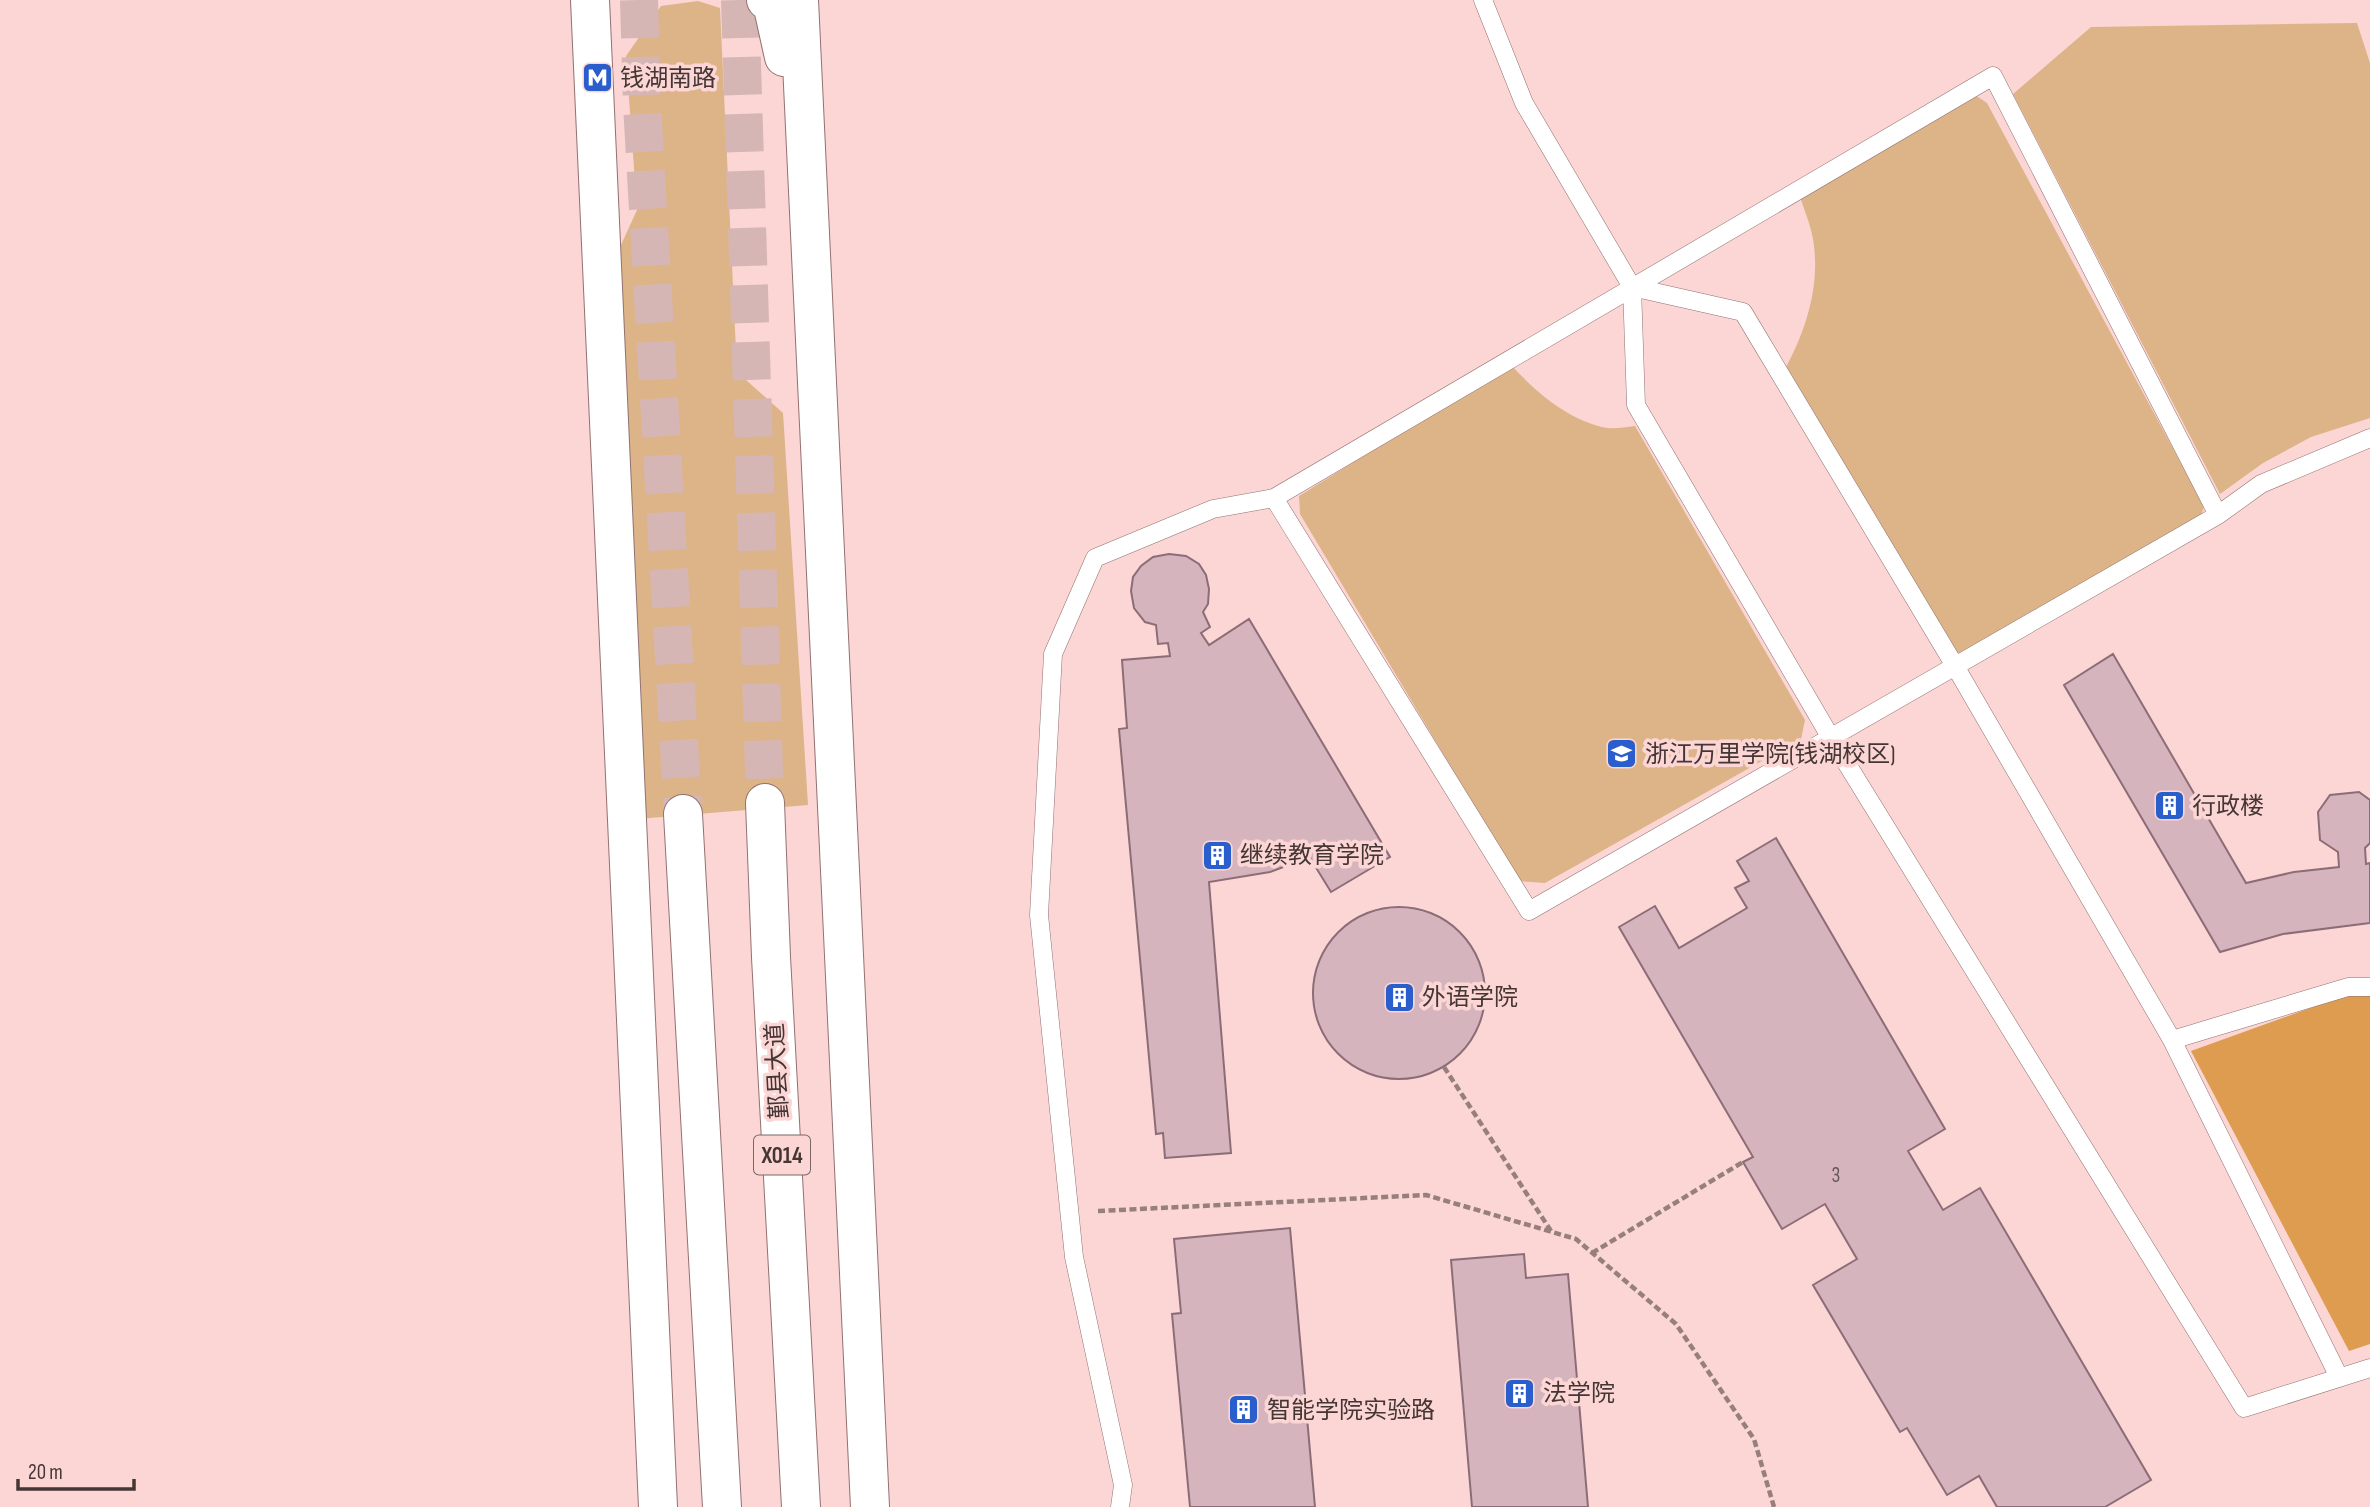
<svg xmlns="http://www.w3.org/2000/svg" width="2370" height="1507" viewBox="0 0 2370 1507" font-family="'Sofia Sans Condensed','Noto Sans SC',sans-serif">
<style>
.green{fill:#dcb488}
.forest{fill:#dd9c50}
.building{fill:#d6b4be;stroke:#8c6d77;stroke-width:2}
.lines{fill:none;stroke-linecap:round;stroke-linejoin:round}
.primary-tunnel{stroke:#d6b6b4;stroke-width:38;stroke-dasharray:38 19;stroke-linecap:butt}
.lane-casing{stroke:#927170;stroke-width:19}
.primary-casing{stroke:#927170;stroke-width:40}
.path{stroke:#977f7d;stroke-width:4.5;stroke-dasharray:7 3.5;stroke-linecap:butt}
.lane{stroke:#fff;stroke-width:18}
.primary{stroke:#fff;stroke-width:38}
.labels{text-anchor:middle;stroke-width:7;stroke-linejoin:round;paint-order:stroke}
.number-label{font-size:21px;fill:#685657}
.shield{fill:#fbd6d4;stroke:#7b6665;stroke-width:2}
.shield-label{font-size:23px;font-weight:bold;fill:#443635}
.poi-label{font-size:24px;fill:#443635;stroke:#fbd6d4;text-anchor:start}
.street-label{font-size:24px;fill:#443635;stroke:#fbd6d4}
</style>
<rect width="100%" height="100%" fill="#fbd6d4"/>
<path class="green" d="M 698,1 L 720,8 L 737,372 L 783,413 L 808,805 L 638,819 L 616,256 L 637,210 L 626,56 L 661,6 Z
M 2357,23 L 2370,63 L 2370,418 L 2311,437 L 2263,463 L 2220,494 L 2013,94 L 2091,27 Z
M 1975,95 L 1987,103 L 2204,506 L 2200,520 L 1960,657 L 1784,371 C 1807,329 1822,281 1812,234 C 1809,221 1804,209 1800,197 Z
M 1511,365 C 1537,393 1568,420 1607,428 C 1616,429 1626,427 1635,426 L 1805,720 L 1801,739 L 1545,883 L 1519,881 L 1300,514 L 1299,496 Z"/>
<path class="forest" d="M 2370,993 L 2370,1344 L 2349,1351 L 2191,1051 L 2349,994 Z"/>
<path class="building" d="M 1169,554 L 1186,556 L 1199,564 L 1206,575 L 1209,589 L 1208,604 L 1203,612 L 1210,627 L 1201,633 L 1209,645 L 1249,619 L 1390,857 L 1331,892 L 1307,853 L 1294,863 L 1270,872 L 1209,882 L 1231,1153 L 1165,1158 L 1163,1133 L 1156,1134 L 1119,729 L 1127,728 L 1122,660 L 1170,656 L 1168,643 L 1158,644 L 1156,625 L 1145,622 L 1134,608 L 1131,591 L 1133,577 L 1141,566 L 1153,557 Z
M 2113,654 L 2246,883 L 2294,872 L 2339,867 L 2338,852 L 2320,840 L 2318,812 L 2330,795 L 2359,792 L 2370,800 L 2370,843 L 2365,848 L 2366,864 L 2370,863 L 2370,923 L 2283,934 L 2220,952 L 2064,685 Z
M 1776,838 L 1945,1129 L 1908,1151 L 1943,1210 L 1980,1188 L 2151,1480 L 2105,1507 L 1997,1507 L 1979,1476 L 1947,1495 L 1907,1428 L 1900,1432 L 1813,1285 L 1857,1259 L 1825,1204 L 1782,1229 L 1743,1162 L 1753,1157 L 1619,927 L 1655,906 L 1679,948 L 1747,908 L 1735,888 L 1749,881 L 1737,861 Z
M1313 993a86 86 0 1 1 172 0a86 86 0 1 1-172 0Z
M 1290,1228 L 1315,1507 L 1190,1507 L 1172,1314 L 1181,1313 L 1174,1239 Z
M 1524,1254 L 1526,1278 L 1568,1274 L 1588,1507 L 1472,1507 L 1451,1260 Z"/>
<g class="lines">
<path class="primary-tunnel" d="M 639,0 L 642,105 L 683,814
M 740,0 L 765,803"/>
<defs>
<path id="lane" d="M 1483,0 L 1524,103 L 1632,287
M 1274,498 L 1529,911 L 2218,515
M 2172,1040 L 2348,987 L 2370,987
M 2339,1377 L 2172,1040 L 1955,666 L 1743,312 L 1632,287 L 1636,405 L 1831,738 L 2244,1408 L 2370,1368
M 1120,1507 L 1123,1485 L 1074,1257 L 1039,915 L 1053,654 L 1095,558 L 1213,509 L 1274,498 L 1993,76 L 2218,515 L 2261,484 L 2370,438"/>
<path id="primary" d="M 590,0 L 658,1507
M 766,0 L 772,3 L 784,57
M 799,0 L 870,1507
M 765,803 L 771,957 L 801,1507
M 683,814 L 722,1507"/>
</defs>
<use href="#lane" class="lane-casing"/>
<use href="#primary" class="primary-casing"/>
<path class="path" d="M 1444,1067 L 1551,1231
M 1098,1211 L 1426,1195 L 1576,1239 L 1676,1324 L 1754,1439 L 1774,1507
M 1592,1253 L 1743,1162"/>
<use href="#lane" class="lane"/>
<use href="#primary" class="primary"/>
</g>
<defs>
<symbol id="metro-square" viewBox="-11 -11 22 22"><rect x="-9" y="-9" width="18" height="18" rx="4" fill="#295ecc" stroke="#fbd6d4"/><path d="M-5.5 5V-5H-3L0 0L3-5H5.5V5H3V-.5L0 4L-3-.5V5Z" fill="#fff"/></symbol>
<symbol id="university-square" viewBox="-11 -11 22 22"><rect x="-9" y="-9" width="18" height="18" rx="4" fill="#295ecc" stroke="#fbd6d4"/><path d="M0-5L7-2L0 1L-7-2ZM-4 1L0 2.5L4 1V4Q0 6-4 4Z" fill="#fff"/></symbol>
<symbol id="building-square" viewBox="-11 -11 22 22"><rect x="-9" y="-9" width="18" height="18" rx="4" fill="#295ecc" stroke="#fbd6d4"/><path d="M-4-6H4V6H1V3H-1V6H-4ZM-2.5-4.3h1.7v1.8h-1.7ZM.8-4.3h1.7v1.8H.8ZM-2.5-1h1.7V.8h-1.7ZM.8-1h1.7V.8H.8Z" fill="#fff"/></symbol>
</defs>
<g fill-rule="evenodd">
<use href="#metro-square" x="580" y="60" width="35" height="35"/>
<use href="#university-square" x="1604" y="736" width="35" height="35"/>
<use href="#building-square" x="2152" y="788" width="35" height="35"/>
<use href="#building-square" x="1200" y="838" width="35" height="35"/>
<use href="#building-square" x="1382" y="980" width="35" height="35"/>
<use href="#building-square" x="1502" y="1376" width="35" height="35"/>
<use href="#building-square" x="1226" y="1392" width="35" height="35"/>
</g>
<g class="labels">
<g class="number-label">
<text x="1836" y="1182">3</text>
</g>
<rect class="shield" x="754" y="1135.5" width="56" height="39" rx="5"/>
<g class="shield-label">
<text x="782" y="1163">X014</text>
</g>
<g class="poi-label">
<text x="620" y="86">钱湖南路</text>
<text x="1645" y="762">浙江万里学院(钱湖校区)</text>
<text x="2192" y="814">行政楼</text>
<text x="1240" y="863">继续教育学院</text>
<text x="1422" y="1005">外语学院</text>
<text x="1543" y="1401">法学院</text>
<text x="1267" y="1418">智能学院实验路</text>
</g>
<g class="street-label">
<text transform="translate(777 1071) rotate(-93)" y="8">鄞县大道</text>
</g>
</g>
<path d="M18 1479v10h116v-10" fill="none" stroke="#443635" stroke-width="3.5"/>
<text x="28" y="1479" font-size="21" fill="#443635" stroke="#fbd6d4" stroke-width="5" paint-order="stroke">20 m</text>
</svg>
